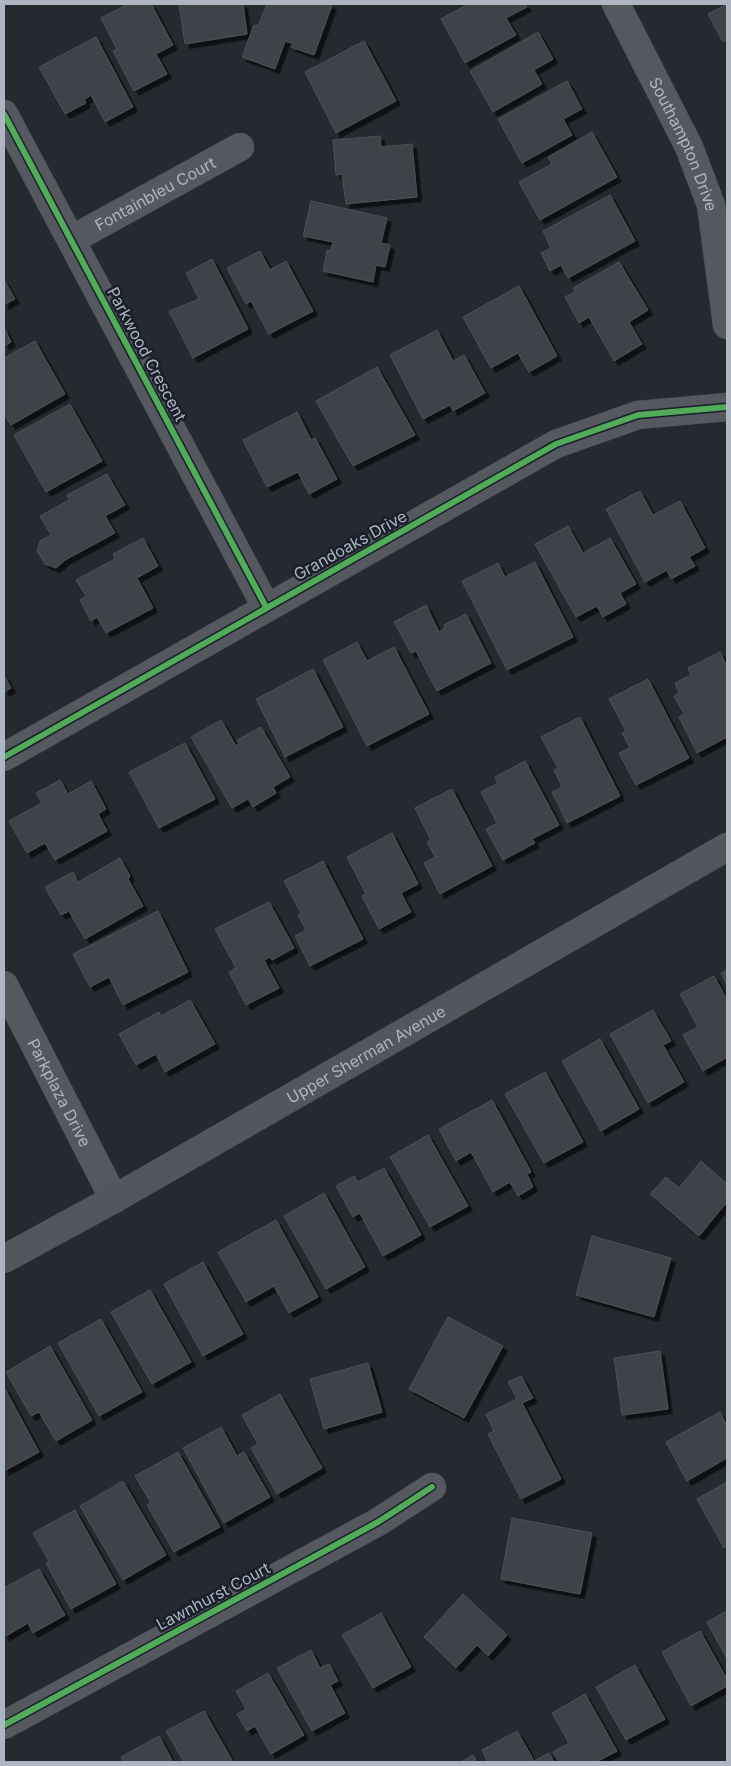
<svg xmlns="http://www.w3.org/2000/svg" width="731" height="1766" viewBox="0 0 731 1766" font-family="Inter,sans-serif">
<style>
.building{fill:#3f4349;stroke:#4d5158;filter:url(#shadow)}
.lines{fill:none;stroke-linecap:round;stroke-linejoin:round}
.minor-casing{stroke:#41444a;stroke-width:29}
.secondary-casing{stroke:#41444a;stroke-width:29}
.minor{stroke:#55585f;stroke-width:28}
.secondary{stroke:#53575d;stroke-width:28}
.cycleway-casing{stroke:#19202a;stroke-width:9}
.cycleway{stroke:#51ab58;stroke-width:6}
.labels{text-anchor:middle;stroke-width:5;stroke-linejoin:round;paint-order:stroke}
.street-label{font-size:16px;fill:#aeb5c3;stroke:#19202a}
</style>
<defs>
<filter id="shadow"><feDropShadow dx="4.5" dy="4.5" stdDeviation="0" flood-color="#0009"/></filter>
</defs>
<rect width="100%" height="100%" fill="#252930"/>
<path class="building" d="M 128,4 L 151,4 L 173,45 L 156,54 L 167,74 L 134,91 L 113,51 L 117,49 L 101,18 Z
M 179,4 L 243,4 L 247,34 L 185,44 Z
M 267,4 L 328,4 L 332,5 L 314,55 L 291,47 L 293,44 L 285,41 L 275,69 L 242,57 L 254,25 L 258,26 Z
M 468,4 L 525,4 L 527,7 L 506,18 L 516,35 L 465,63 L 441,19 Z
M 727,4 L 727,40 L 723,42 L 708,14 Z
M 538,32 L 553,59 L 534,70 L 542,84 L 493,112 L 470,71 Z
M 96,37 L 133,107 L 105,122 L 91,95 L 84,100 L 86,103 L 65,114 L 39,67 Z
M 364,41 L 396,101 L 336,133 L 305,72 Z
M 567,81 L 582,109 L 563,119 L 572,135 L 522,163 L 498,119 Z
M 592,132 L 617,177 L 540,220 L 519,182 L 552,164 L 548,157 Z
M 380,136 L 381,147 L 412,144 L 417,197 L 346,204 L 342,174 L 336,175 L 333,140 Z
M 610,195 L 635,241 L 568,278 L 561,265 L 550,271 L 541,253 L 551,248 L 543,231 Z
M 311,201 L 387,218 L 381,243 L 390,245 L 385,267 L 376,265 L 373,282 L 323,271 L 327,250 L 331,250 L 333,242 L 303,236 Z
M 260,251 L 270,270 L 286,261 L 313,311 L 269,334 L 251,301 L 246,304 L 227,268 Z
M 212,259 L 248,329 L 193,358 L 169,311 L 199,299 L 186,273 Z
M 619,262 L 648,310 L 629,322 L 642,344 L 614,361 L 589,317 L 579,323 L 565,297 L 575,292 L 573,288 Z
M 4,280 L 15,299 L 4,305 Z
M 519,286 L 557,356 L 529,372 L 518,353 L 491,368 L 463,317 Z
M 4,327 L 11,342 L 4,346 Z
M 437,330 L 453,361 L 464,355 L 485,393 L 453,411 L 450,405 L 423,419 L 390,355 Z
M 35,341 L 65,394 L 11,425 L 5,416 L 4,416 L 4,358 Z
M 377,367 L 415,435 L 353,466 L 316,401 Z
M 70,404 L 102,461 L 46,492 L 14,435 Z
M 297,412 L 311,440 L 315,438 L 337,479 L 309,494 L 298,472 L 267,487 L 243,440 Z
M 107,474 L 125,505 L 105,516 L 115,533 L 65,560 L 56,568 L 45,564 L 37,551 L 40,541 L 51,535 L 40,516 L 69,500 L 67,495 Z
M 640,491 L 653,515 L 680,501 L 705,548 L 689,557 L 695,566 L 671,579 L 667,570 L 645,582 L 606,509 Z
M 568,526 L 583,553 L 610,538 L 636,584 L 620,593 L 626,604 L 603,617 L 597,606 L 576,617 L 535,544 Z
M 143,538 L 158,566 L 137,578 L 153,608 L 106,633 L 97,617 L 91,621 L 80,600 L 86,596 L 76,580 L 115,559 L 113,554 Z
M 535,562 L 573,637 L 507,670 L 462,581 L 498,563 L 505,577 Z
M 426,605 L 439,632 L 445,628 L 444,625 L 466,614 L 491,663 L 437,691 L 416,651 L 411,653 L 394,622 Z
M 357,642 L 367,661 L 394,647 L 429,714 L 367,746 L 323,660 Z
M 720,652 L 727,667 L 727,737 L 697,753 L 679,717 L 684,714 L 674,696 L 679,693 L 675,683 L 691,675 L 688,668 Z
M 313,669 L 343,727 L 285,757 L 256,699 Z
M 4,675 L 11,688 L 4,692 Z
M 648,679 L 689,758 L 636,785 L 619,753 L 630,748 L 622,733 L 626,731 L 609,699 Z
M 580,717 L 620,796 L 567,823 L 552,792 L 562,787 L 554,770 L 558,768 L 541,737 Z
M 221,720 L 236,746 L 239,744 L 237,740 L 261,727 L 290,777 L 273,787 L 276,793 L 253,807 L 248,799 L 232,808 L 191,737 Z
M 185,743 L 215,799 L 159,828 L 129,772 Z
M 525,761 L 559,825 L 532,839 L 535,843 L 503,860 L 486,829 L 497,823 L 481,792 L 498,783 L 495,777 Z
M 60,780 L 68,794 L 91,781 L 106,809 L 98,814 L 107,831 L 55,860 L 45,843 L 27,853 L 9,821 L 42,803 L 36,793 Z
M 452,789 L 492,866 L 440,894 L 424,863 L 435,857 L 427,842 L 431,840 L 415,808 Z
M 392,833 L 418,884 L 401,893 L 411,912 L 379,929 L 362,896 L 366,894 L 347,857 Z
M 120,858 L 130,876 L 128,879 L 143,906 L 85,939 L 69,911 L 61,915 L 45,887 L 73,872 L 78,882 Z
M 323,861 L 363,939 L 310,966 L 295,936 L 306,930 L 298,915 L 301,913 L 284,881 Z
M 269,902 L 294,948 L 272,960 L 270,957 L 264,960 L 279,988 L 246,1005 L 229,972 L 236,968 L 215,929 Z
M 158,911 L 188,972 L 123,1005 L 109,977 L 90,987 L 73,954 Z
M 727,970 L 727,985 L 721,973 Z
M 714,976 L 727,1000 L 727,1057 L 703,1071 L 683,1035 L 698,1027 L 680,994 Z
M 190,1000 L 215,1044 L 165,1072 L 156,1054 L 136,1065 L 119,1034 L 159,1012 L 161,1016 Z
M 653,1010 L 671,1041 L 663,1045 L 684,1082 L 648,1103 L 610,1034 Z
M 600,1039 L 639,1109 L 601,1131 L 562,1061 Z
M 545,1072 L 583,1142 L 544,1163 L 505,1094 Z
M 492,1100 L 531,1172 L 527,1174 L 533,1187 L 518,1196 L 510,1182 L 493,1192 L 471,1152 L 456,1161 L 439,1129 Z
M 428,1135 L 468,1206 L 430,1227 L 390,1157 Z
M 701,1161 L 727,1184 L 727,1202 L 699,1236 L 650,1194 L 666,1177 L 679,1188 Z
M 384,1168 L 421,1235 L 383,1256 L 360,1213 L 353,1217 L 336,1186 L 354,1176 L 358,1182 Z
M 324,1193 L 365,1267 L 326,1289 L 284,1216 Z
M 276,1220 L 318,1297 L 289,1313 L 274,1286 L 246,1302 L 218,1252 Z
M 592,1236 L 671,1258 L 654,1317 L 576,1295 Z
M 203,1262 L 243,1334 L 203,1356 L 164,1284 Z
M 150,1290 L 191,1362 L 152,1384 L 111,1312 Z
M 448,1317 L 503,1346 L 464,1418 L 409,1389 Z
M 101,1319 L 142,1392 L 99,1416 L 58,1343 Z
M 50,1346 L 92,1420 L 56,1441 L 39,1412 L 31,1416 L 6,1372 Z
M 660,1351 L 668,1409 L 622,1415 L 614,1358 Z
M 368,1363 L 382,1412 L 324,1429 L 310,1379 Z
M 521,1376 L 533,1398 L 522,1403 L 561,1479 L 521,1499 L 488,1434 L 494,1431 L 486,1414 L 517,1399 L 508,1382 Z
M 4,1387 L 39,1452 L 4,1471 Z
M 280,1394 L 322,1468 L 277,1494 L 251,1448 L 258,1444 L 242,1415 Z
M 720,1412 L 727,1426 L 727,1458 L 687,1481 L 666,1442 Z
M 221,1427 L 237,1456 L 244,1452 L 270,1497 L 224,1523 L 183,1448 Z
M 178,1452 L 220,1527 L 174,1552 L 147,1505 L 151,1503 L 135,1476 Z
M 123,1481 L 166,1555 L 123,1580 L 80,1506 Z
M 727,1482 L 727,1546 L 724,1548 L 697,1499 Z
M 75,1510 L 116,1584 L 71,1609 L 46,1563 L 49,1561 L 33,1533 Z
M 512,1518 L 592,1533 L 580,1594 L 501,1579 Z
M 39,1569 L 65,1615 L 33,1633 L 28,1623 L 4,1637 L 4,1588 Z
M 463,1594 L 507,1635 L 488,1656 L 477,1645 L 456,1668 L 424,1637 Z
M 727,1611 L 727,1659 L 707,1622 Z
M 381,1613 L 411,1667 L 373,1688 L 342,1635 Z
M 700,1631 L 727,1679 L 727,1686 L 691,1706 L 662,1652 Z
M 311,1650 L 320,1668 L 329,1664 L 338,1681 L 330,1685 L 345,1713 L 312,1731 L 277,1668 Z
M 635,1665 L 665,1719 L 626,1740 L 596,1687 Z
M 268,1673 L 304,1735 L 271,1754 L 255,1726 L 247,1731 L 237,1714 L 246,1709 L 236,1691 Z
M 585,1694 L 617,1751 L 596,1762 L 559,1762 L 553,1752 L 569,1743 L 552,1713 Z
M 204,1711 L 233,1762 L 184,1762 L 166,1731 Z
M 517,1731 L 534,1761 L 549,1753 L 554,1762 L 488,1762 L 482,1750 Z
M 159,1736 L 173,1762 L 124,1762 L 121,1757 Z
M 473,1755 L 477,1762 L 461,1762 Z"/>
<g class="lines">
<defs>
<g id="minor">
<path id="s1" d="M 616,4 L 689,147 L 711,205 L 727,325"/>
<path d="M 4,114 L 266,607"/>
<path id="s2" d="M 71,240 L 240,147"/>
<path d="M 4,757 L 556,444 L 638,415 L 727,407"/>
<path id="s3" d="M 4,985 L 114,1199"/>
<path d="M 4,1725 L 378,1522 L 432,1487"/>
</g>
<g id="secondary">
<path id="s4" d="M 4,1259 L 114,1199 L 727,847"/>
</g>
</defs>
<use href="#minor" class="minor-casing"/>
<use href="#secondary" class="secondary-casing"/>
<use href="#minor" class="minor"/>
<use href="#secondary" class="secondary"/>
<defs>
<path id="cycleway" d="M 4,114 L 266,607
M 4,757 L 556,444 L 638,415 L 727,407
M 4,1725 L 378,1522 L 432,1487"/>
</defs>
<use href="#cycleway" class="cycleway-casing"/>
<use href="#cycleway" class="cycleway"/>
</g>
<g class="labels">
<g class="street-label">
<text dy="6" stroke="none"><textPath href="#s1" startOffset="156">Southampton Drive</textPath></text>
<text dy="6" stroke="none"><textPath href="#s2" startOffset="96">Fontainbleu Court</textPath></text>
<text transform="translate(147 354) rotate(62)" y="6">Parkwood Crescent</text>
<text transform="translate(350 545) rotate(-29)" y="6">Grandoaks Drive</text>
<text dy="6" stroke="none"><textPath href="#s4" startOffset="416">Upper Sherman Avenue</textPath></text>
<text dy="6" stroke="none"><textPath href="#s3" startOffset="121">Parkplaza Drive</textPath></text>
<text transform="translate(213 1596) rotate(-28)" y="6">Lawnhurst Court</text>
</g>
</g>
<rect width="731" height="1766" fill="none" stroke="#aeb5c3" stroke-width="10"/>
</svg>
